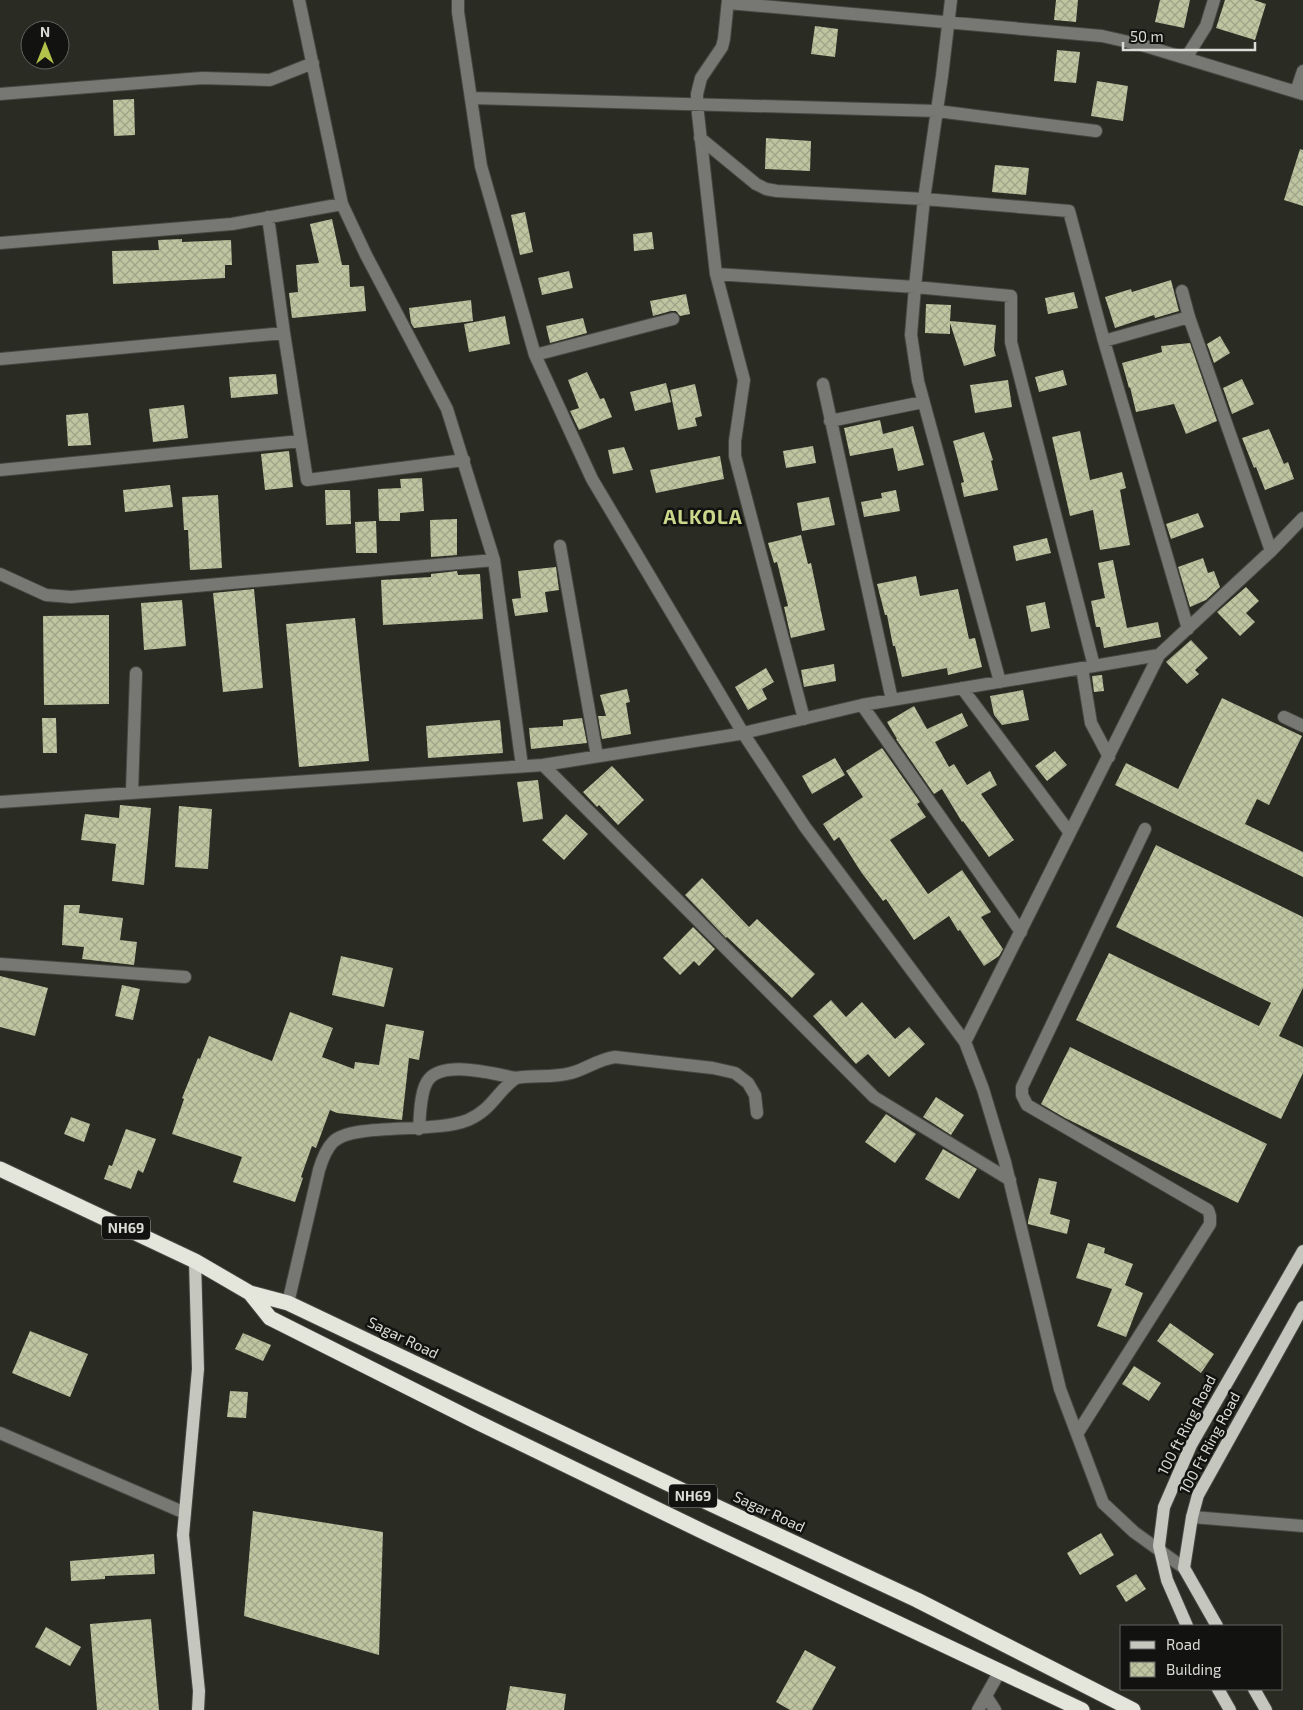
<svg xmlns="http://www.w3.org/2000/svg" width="1303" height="1710" viewBox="0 0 1303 1710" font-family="'Exo 2',sans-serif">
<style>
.building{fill:url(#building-cross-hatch)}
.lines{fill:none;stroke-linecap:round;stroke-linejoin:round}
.minor-casing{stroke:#464740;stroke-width:14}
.major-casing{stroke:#464740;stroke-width:14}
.highway-casing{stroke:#464740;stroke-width:17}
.minor{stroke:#777874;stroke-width:12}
.major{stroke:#c5c7be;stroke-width:12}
.highway{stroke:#e4e6dc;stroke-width:15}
.labels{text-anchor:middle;stroke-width:5;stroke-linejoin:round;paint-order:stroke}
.shield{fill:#121310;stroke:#9fa09b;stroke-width:1}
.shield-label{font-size:14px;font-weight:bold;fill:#dbdcd7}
.street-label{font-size:15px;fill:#dbdcd7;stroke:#121310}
.district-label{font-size:20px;font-weight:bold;letter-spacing:1px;fill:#cbd78b;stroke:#121310}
</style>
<defs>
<pattern id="building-cross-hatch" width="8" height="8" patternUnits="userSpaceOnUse" patternTransform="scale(1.25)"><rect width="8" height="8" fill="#bec5a0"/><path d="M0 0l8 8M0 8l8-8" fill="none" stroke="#9fa488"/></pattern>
</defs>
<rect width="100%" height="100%" fill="#2a2b23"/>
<path class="building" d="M 1056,0 L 1078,0 L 1076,22 L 1054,20 Z
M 1160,0 L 1190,0 L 1184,28 L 1155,22 Z
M 1225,0 L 1254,0 L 1266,4 L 1255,40 L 1216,28 Z
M 815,26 L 838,29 L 835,57 L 811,54 Z
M 1057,50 L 1080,52 L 1076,83 L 1054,81 Z
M 1097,81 L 1128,86 L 1123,121 L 1091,116 Z
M 134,99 L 135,135 L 114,136 L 113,100 Z
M 766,138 L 811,141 L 810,171 L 765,169 Z
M 1300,149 L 1303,150 L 1303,206 L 1284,200 Z
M 995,165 L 1029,168 L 1026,195 L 992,192 Z
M 525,212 L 533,252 L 520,255 L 511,215 Z
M 332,219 L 342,265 L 349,265 L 350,287 L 364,286 L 366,311 L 292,318 L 289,293 L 298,292 L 296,265 L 319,263 L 310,224 Z
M 652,232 L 654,249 L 634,251 L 633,234 Z
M 182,239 L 182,242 L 231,240 L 232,265 L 225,265 L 225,278 L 113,284 L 112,251 L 159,250 L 158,240 Z
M 569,271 L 573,288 L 542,295 L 538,278 Z
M 1171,280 L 1179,311 L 1155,318 L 1154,315 L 1115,328 L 1105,297 L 1131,289 L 1132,292 Z
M 1074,292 L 1078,308 L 1048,314 L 1045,298 Z
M 686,294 L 690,314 L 680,316 L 676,311 L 671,311 L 653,316 L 650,301 Z
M 471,300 L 473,321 L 414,328 L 411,323 L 409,308 Z
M 926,304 L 951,305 L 950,321 L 996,325 L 994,350 L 996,356 L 964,366 L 950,323 L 950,334 L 925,333 Z
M 505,316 L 510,344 L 469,352 L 464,324 Z
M 583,318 L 587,333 L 550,343 L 546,326 Z
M 1220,336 L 1230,353 L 1214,363 L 1207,344 Z
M 1190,343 L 1217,421 L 1186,434 L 1174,404 L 1136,412 L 1130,387 L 1129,388 L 1122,363 L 1162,352 L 1161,346 Z
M 1063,370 L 1067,385 L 1039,392 L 1035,377 Z
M 587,372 L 600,399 L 604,398 L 612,417 L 579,430 L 570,411 L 579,408 L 568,380 Z
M 276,374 L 278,394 L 231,398 L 229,377 Z
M 1242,379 L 1254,404 L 1232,414 L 1223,388 Z
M 1008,380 L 1012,407 L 975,413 L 970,385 Z
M 666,383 L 671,402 L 635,411 L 630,392 Z
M 695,384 L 702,416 L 695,418 L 697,426 L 678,430 L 670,390 Z
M 184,405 L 188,438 L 153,442 L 149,409 Z
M 88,413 L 91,445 L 68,446 L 66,415 Z
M 880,420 L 883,434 L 913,426 L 924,465 L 898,471 L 893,448 L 850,456 L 844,428 Z
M 1269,429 L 1284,464 L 1288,462 L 1294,479 L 1265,490 L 1256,467 L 1254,468 L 1242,438 Z
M 1080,431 L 1090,480 L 1122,472 L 1126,488 L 1120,490 L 1130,545 L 1100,550 L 1093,510 L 1070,516 L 1052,437 Z
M 984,432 L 993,460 L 991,461 L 998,490 L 964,497 L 961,483 L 964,482 L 953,441 Z
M 813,446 L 816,463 L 786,468 L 783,451 Z
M 624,447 L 633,470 L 613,474 L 608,450 Z
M 289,451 L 293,487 L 265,490 L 261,454 Z
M 720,456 L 724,479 L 656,493 L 650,470 Z
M 422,478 L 424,511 L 400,513 L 400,521 L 379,521 L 378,489 L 401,488 L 400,479 Z
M 170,485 L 173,507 L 125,512 L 123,490 Z
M 325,490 L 350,490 L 351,524 L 326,525 Z
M 896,490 L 900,511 L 864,517 L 861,502 L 882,498 L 881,493 Z
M 218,495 L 222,568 L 190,570 L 188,530 L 184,530 L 182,497 Z
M 829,497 L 835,525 L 802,531 L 797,503 Z
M 1198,513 L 1204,527 L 1171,539 L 1166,524 Z
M 457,519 L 457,555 L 431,557 L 430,520 Z
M 376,521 L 377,553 L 356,553 L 355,522 Z
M 801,535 L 808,564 L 811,563 L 825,630 L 791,638 L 784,607 L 788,606 L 777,562 L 774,563 L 768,543 Z
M 1047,538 L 1051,553 L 1016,561 L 1013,546 Z
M 1203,558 L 1208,573 L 1214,571 L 1220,587 L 1206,600 L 1190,607 L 1178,567 Z
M 1113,560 L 1127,628 L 1158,622 L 1161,637 L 1104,648 L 1100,627 L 1096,627 L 1091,601 L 1105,598 L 1098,563 Z
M 556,567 L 559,590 L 545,592 L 548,612 L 515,616 L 512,599 L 521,598 L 518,571 Z
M 457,571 L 458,575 L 480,574 L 483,619 L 383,625 L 381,580 L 431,577 L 431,574 Z
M 916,576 L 920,596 L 958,589 L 969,639 L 975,638 L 982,667 L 948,675 L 947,668 L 902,677 L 895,646 L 893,646 L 887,615 L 885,615 L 877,584 Z
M 1246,587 L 1259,601 L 1246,613 L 1255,622 L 1240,636 L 1217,612 Z
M 254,589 L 263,688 L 223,692 L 213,593 Z
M 182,600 L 186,646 L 144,650 L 141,603 Z
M 1045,602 L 1050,628 L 1031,632 L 1026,606 Z
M 109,615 L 109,704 L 44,705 L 43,616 Z
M 355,618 L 369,761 L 299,767 L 286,624 Z
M 1191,640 L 1208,658 L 1195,670 L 1199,674 L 1187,684 L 1166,662 Z
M 834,664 L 836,681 L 804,687 L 801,670 Z
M 766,668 L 774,682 L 762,689 L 767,699 L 748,710 L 735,687 Z
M 1102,675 L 1104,691 L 1094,692 L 1092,676 Z
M 627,689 L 630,702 L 626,703 L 631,734 L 602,739 L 598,716 L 606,716 L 600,695 Z
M 1023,690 L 1029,720 L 1002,725 L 994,715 L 990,696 Z
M 1222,698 L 1302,736 L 1269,805 L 1257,799 L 1245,824 L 1303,852 L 1303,877 L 1115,785 L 1126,763 L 1178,789 Z
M 914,706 L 927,729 L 962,713 L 968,726 L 935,742 L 949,767 L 954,764 L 967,785 L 990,771 L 997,785 L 981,794 L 1014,840 L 989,857 L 963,821 L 962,822 L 942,789 L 934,794 L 896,739 L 897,739 L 887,722 Z
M 42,718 L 56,718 L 57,753 L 43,753 Z
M 582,718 L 587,743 L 531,749 L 529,728 L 563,726 L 563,720 Z
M 500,720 L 503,753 L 428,758 L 426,726 Z
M 882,748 L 920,802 L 917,804 L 926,817 L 890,840 L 928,894 L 962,870 L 991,912 L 981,917 L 1003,949 L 999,956 L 984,966 L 960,930 L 958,931 L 949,916 L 914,940 L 886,899 L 883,901 L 861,872 L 839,837 L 834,841 L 823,824 L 863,797 L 846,771 Z
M 1055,751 L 1067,765 L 1047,781 L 1035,766 Z
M 835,758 L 845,775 L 812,794 L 802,776 Z
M 612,766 L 644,800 L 618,825 L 599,805 L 597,807 L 583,792 Z
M 538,780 L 543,819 L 523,822 L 517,782 Z
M 120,805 L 151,808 L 144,885 L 112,881 L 116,844 L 81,840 L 85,814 L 119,818 Z
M 179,806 L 212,809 L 208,869 L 175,867 Z
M 566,814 L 588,834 L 564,860 L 542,840 Z
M 1156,845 L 1303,917 L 1303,988 L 1279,1036 L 1303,1047 L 1303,1073 L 1281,1119 L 1076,1020 L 1109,953 L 1259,1026 L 1271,1003 L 1116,927 Z
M 702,878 L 749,927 L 757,919 L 815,974 L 792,998 L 727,937 L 726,938 L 685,895 Z
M 64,905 L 80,905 L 79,913 L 123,918 L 120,940 L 137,942 L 134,965 L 82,959 L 84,947 L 62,945 Z
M 693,927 L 715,949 L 699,966 L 694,961 L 680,975 L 663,958 Z
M 341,956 L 393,968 L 384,1007 L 332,995 Z
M 0,976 L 48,988 L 35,1036 L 0,1027 Z
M 122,985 L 140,989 L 133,1020 L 115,1016 Z
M 831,1000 L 846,1017 L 862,1002 L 895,1039 L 909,1027 L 925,1044 L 889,1077 L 868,1054 L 856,1064 L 813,1016 Z
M 290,1012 L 333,1028 L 322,1057 L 354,1069 L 355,1062 L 379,1065 L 386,1024 L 424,1031 L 419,1060 L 409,1058 L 402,1120 L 337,1113 L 330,1110 L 316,1148 L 312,1146 L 301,1177 L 303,1178 L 295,1202 L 233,1182 L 242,1157 L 172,1134 L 184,1099 L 182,1098 L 198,1058 L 200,1059 L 209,1036 L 272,1061 Z
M 1070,1047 L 1267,1144 L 1238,1203 L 1065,1118 L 1041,1104 Z
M 936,1097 L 964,1115 L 951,1135 L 923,1117 Z
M 886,1114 L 916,1134 L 895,1163 L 865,1142 Z
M 71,1117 L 90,1124 L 84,1142 L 64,1134 Z
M 126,1129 L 156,1139 L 143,1173 L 138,1170 L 131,1189 L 104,1179 L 109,1165 L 112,1166 Z
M 943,1149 L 977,1169 L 959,1199 L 925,1179 Z
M 1039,1178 L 1057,1182 L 1050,1214 L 1070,1220 L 1067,1234 L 1028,1224 L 1028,1221 Z
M 1088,1243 L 1105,1248 L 1104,1253 L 1133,1264 L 1125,1285 L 1143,1293 L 1126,1337 L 1097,1326 L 1112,1289 L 1076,1278 Z
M 1170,1323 L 1214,1354 L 1201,1373 L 1157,1341 Z
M 30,1331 L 88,1354 L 70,1397 L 12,1373 Z
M 243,1333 L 271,1345 L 263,1361 L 235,1349 Z
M 1134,1366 L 1161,1383 L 1149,1401 L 1122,1384 Z
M 230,1391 L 248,1392 L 246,1418 L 227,1417 Z
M 253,1511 L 383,1532 L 379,1655 L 244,1616 Z
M 1101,1533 L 1114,1555 L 1080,1575 L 1067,1553 Z
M 154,1554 L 155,1574 L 105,1576 L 105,1579 L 71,1581 L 70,1561 Z
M 1136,1574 L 1146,1589 L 1126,1602 L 1116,1586 Z
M 151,1619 L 159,1710 L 97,1710 L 90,1624 Z
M 46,1627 L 81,1647 L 70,1666 L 35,1647 Z
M 805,1650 L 836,1667 L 812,1710 L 790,1710 L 776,1702 Z
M 510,1686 L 566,1694 L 564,1710 L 506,1710 Z"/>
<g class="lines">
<defs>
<path id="minor" d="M 299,0 L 342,204 L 366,255 L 447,409 L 494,560 L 522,766
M 458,0 L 458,12 L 481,166 L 535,355 L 592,479 L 743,733 L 805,827 L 965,1042 L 983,1089 L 1005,1162 L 1060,1389 L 1103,1503 L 1134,1532 L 1184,1568
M 728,0 L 724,39 L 722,47 L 701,78 L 697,94 L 697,105 L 716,274 L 744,380 L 735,441 L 735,456 L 804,719
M 951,0 L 942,76 L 924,199 L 915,287 L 911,335 L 918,381 L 1000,682
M 728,3 L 1102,36 L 1142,45 L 1303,94
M 1186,58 L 1206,26 L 1214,0
M 1296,92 L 1303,71
M 0,94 L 202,78 L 270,80 L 313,63
M 471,98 L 937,111 L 1096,131
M 700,138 L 756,184 L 766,189 L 777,191 L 924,199 L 1069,211 L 1104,341 L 1188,629
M 268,217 L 284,333 L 307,480 L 464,460
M 0,243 L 232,224 L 342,204
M 716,274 L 915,287 L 1011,296 L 1011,342 L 1094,666
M 1182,291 L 1189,317 L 1271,551
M 1104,341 L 1189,317
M 535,355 L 673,319
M 0,359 L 284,333
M 823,384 L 892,700
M 830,421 L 923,402
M 0,470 L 301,441
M 560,546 L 597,756
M 0,574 L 46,595 L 71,597 L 494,560
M 1082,668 L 1091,723 L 1109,757
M 962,688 L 1070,833
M 862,705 L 1021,932
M 1284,717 L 1303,726
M 543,765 L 874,1097 L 1010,1180
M 132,792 L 136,673
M 0,802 L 543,765 L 739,734 L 862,705 L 1159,655
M 0,964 L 185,977
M 965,1042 L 1159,655 L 1271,551 L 1303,518
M 419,1129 C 420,1116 420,1089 429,1079 C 445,1060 495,1074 516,1078
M 288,1303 L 319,1170 C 322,1160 326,1149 333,1142 C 353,1122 434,1134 468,1120 C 492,1110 497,1091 516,1078 C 534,1075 553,1078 571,1073 C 586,1069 599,1059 615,1057 L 713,1068 L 735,1073 L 748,1083 L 755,1095 L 757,1113
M 0,1433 L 185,1513
M 1077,1434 L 1210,1224 L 1210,1216 L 1208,1210 L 1027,1105 L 1022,1095 L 1022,1087 L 1145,829
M 1192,1517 L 1303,1526
M 986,1696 L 995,1710
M 978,1710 L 1000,1671"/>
<path id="major" d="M 195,1261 L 198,1369 L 183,1535 L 199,1691 L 198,1710
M 1187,1626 L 1167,1580 L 1159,1546 L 1164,1507 L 1191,1445 L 1303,1251
M 1217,1626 L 1184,1568 L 1192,1517 L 1198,1495 L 1303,1307
M 1218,1689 L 1230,1710
M 1254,1689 L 1266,1710"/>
<path id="highway" d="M 0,1169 L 195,1261 L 250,1293 L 288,1303 L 713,1505 L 917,1600 L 1133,1710
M 250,1293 L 270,1318 L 477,1422 L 708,1534 L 1082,1710"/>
</defs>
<use href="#minor" class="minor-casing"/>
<use href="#major" class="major-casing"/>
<use href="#highway" class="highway-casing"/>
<use href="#minor" class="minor"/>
<use href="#major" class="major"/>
<use href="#highway" class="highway"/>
</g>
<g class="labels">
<g class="shield">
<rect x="102" y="1216.5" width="48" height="23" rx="4"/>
<rect x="669" y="1484.5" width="48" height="23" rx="4"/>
</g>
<g class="shield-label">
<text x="126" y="1233">NH69</text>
<text x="693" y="1501">NH69</text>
</g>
<g class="street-label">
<text transform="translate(403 1338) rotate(26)" y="5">Sagar Road</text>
<text transform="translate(1187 1425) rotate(-63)" y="5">100 ft Ring Road</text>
<text transform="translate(1210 1443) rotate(-62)" y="5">100 Ft Ring Road</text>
<text transform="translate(769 1512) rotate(25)" y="5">Sagar Road</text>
</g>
<g class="district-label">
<text x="703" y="524">ALKOLA</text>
</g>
</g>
<rect x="1120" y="1625" width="162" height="65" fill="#121310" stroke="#626360"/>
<rect x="1130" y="1641" width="25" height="8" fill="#c5c7be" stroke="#626360"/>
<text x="1166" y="1650" font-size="15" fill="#dbdcd7">Road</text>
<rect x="1130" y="1662" width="25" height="15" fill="url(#building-cross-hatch)" stroke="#626360"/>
<text x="1166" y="1675" font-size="15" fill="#dbdcd7">Building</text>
<g transform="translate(45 45)"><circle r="24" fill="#121310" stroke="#626360"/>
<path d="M0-4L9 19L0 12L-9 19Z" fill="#b3c24b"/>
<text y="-8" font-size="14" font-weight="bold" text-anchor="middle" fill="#dbdcd7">N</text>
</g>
<path d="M1123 42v8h132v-8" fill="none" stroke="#dbdcd7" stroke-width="2.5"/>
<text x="1130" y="42" font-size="15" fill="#dbdcd7" stroke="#121310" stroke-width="4" paint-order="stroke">50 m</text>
</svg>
